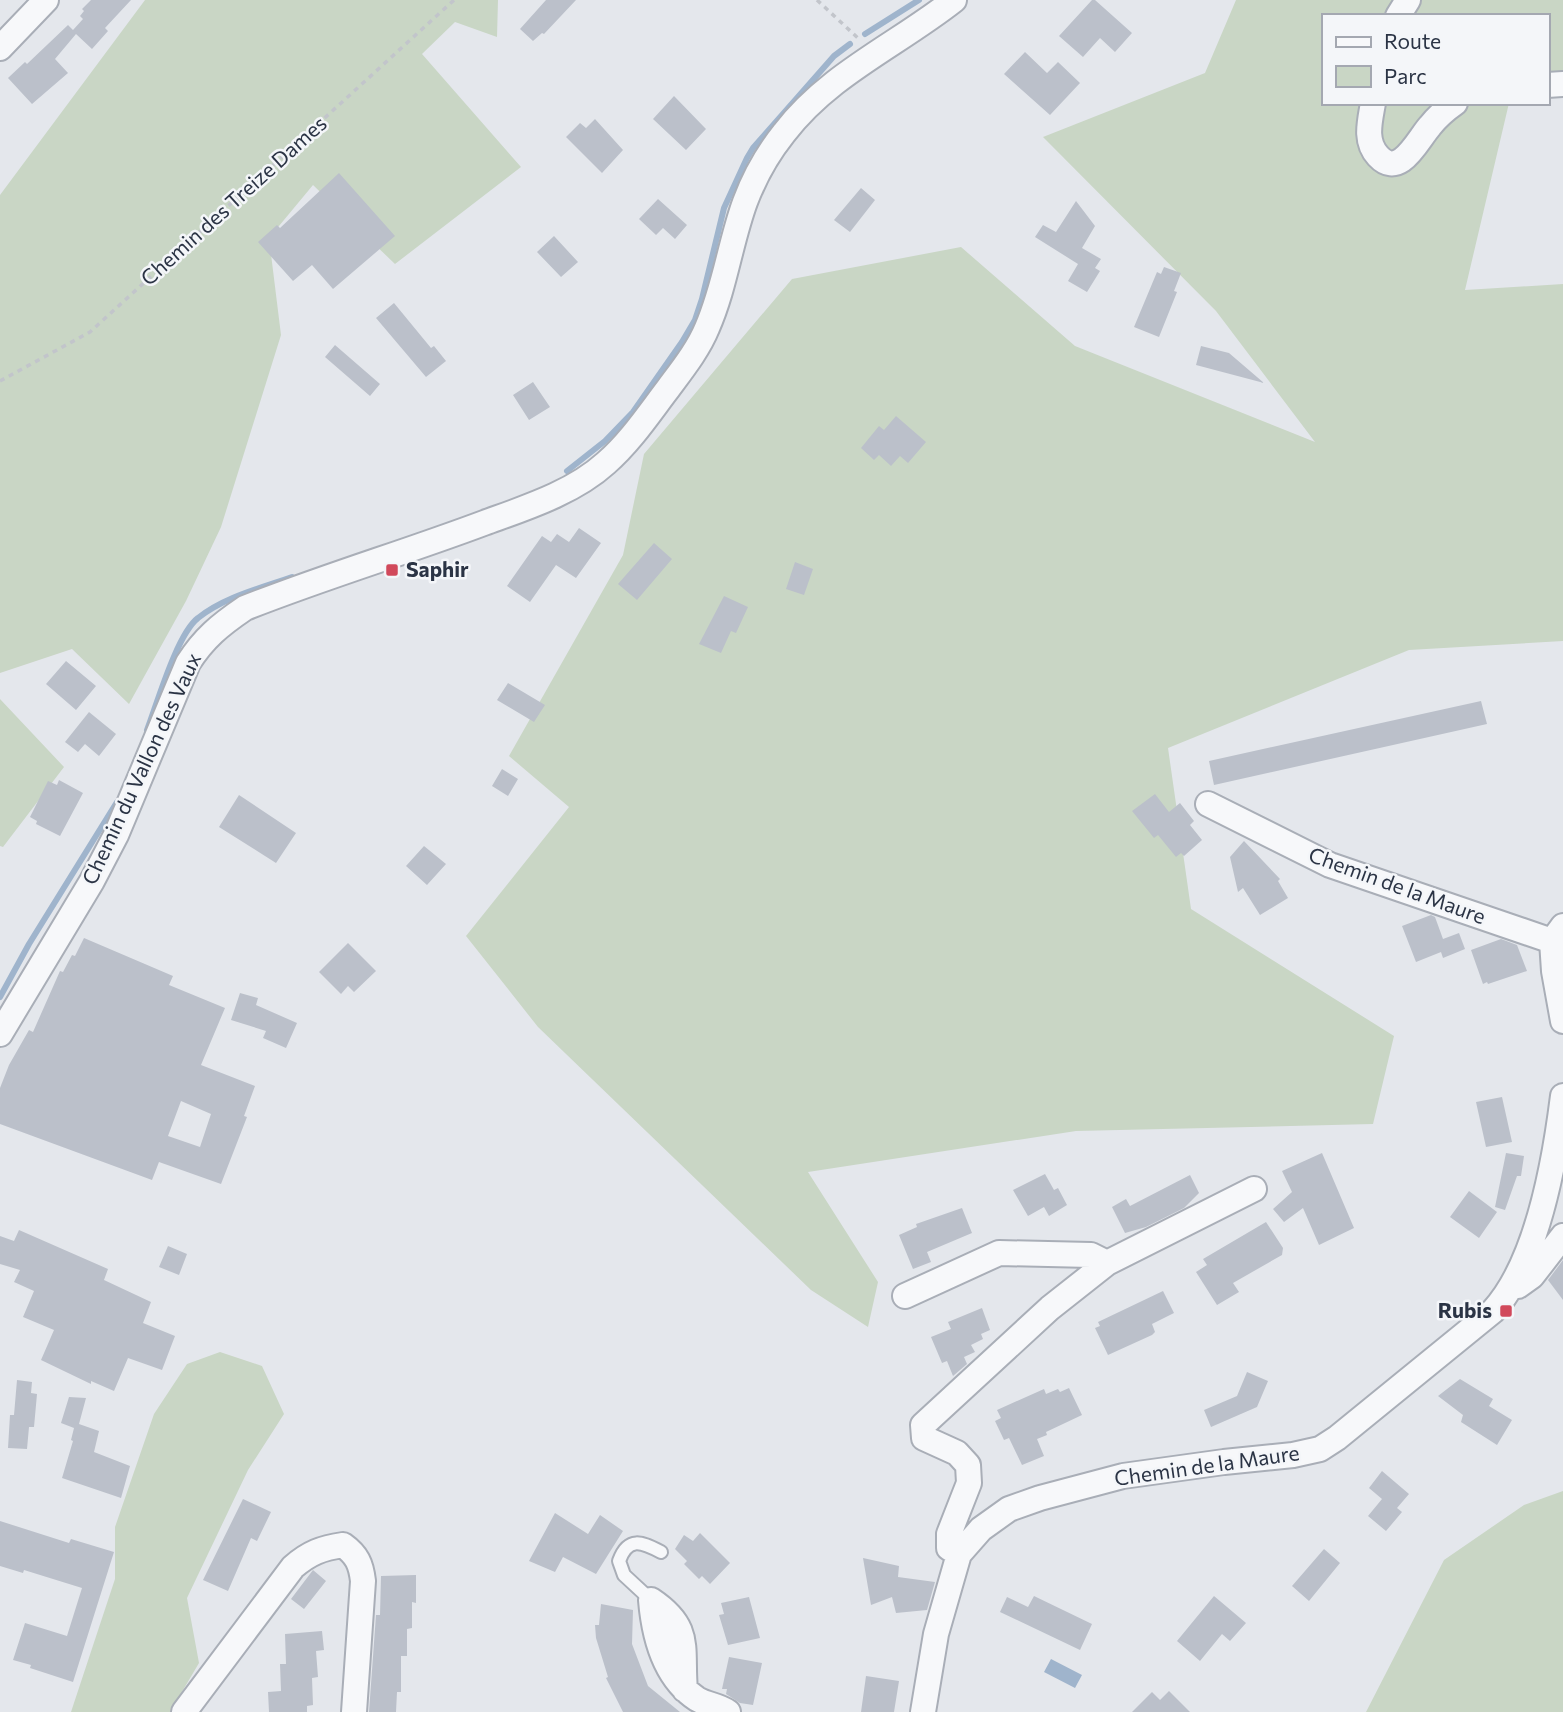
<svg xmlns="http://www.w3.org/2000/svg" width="1563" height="1712" viewBox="0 0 1563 1712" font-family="Commissioner,sans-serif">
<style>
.green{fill:#c9d6c5}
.water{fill:#9fb4cc}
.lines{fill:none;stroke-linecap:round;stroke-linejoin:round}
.stream{stroke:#9fb4cc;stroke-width:6}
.building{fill:#bbc0ca;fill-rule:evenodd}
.lane-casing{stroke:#a9aeb7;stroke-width:16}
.street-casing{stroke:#a9aeb7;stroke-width:28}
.path{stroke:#c2c5cb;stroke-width:3.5;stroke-dasharray:5 5;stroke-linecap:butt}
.lane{stroke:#f7f8fa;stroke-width:12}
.street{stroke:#f7f8fa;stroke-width:24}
.poi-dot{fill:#d1495b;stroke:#f4f6f9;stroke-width:2.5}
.labels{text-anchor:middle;stroke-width:5;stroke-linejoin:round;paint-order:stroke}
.street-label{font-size:21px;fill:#2b3445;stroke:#f4f6f9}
.poi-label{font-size:21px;font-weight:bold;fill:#2b3445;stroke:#f4f6f9;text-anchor:start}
</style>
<rect width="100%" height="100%" fill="#e4e7ec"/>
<path class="green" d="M 145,0 L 498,0 L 497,37 L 455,22 L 422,54 L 521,167 L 395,264 L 313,185 L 269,238 L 281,335 L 221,527 L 186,601 L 129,704 L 72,649 L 0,673 L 0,195 Z
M 1236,0 L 1563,0 L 1563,79 L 1547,81 L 1547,16 L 1323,16 L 1323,103 L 1509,103 L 1465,290 L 1563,284 L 1563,641 L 1409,650 L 1168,748 L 1191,909 L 1394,1036 L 1373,1124 L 1076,1131 L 808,1172 L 878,1282 L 868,1327 L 811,1290 L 538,1027 L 466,936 L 569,807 L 509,756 L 623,555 L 644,454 L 792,279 L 961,247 L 1075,346 L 1315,442 L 1216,311 L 1043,137 L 1205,73 Z
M 0,699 L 64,767 L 3,847 L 0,846 Z
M 220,1352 L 262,1366 L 284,1414 L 248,1470 L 187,1598 L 199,1663 L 170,1712 L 71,1712 L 115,1579 L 115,1527 L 154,1414 L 187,1364 Z
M 1563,1491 L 1563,1712 L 1366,1712 L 1444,1560 L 1524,1505 Z"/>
<path class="water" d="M 1051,1659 L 1082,1675 L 1075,1688 L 1044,1672 Z"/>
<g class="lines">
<path class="stream" d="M 865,34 L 919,0
M 567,471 L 605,441 L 633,412 L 682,342 L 695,320 L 702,299 L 724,208 L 747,158 L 753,148 L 834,56 L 850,44
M 147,730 C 157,704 177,634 198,618 C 224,597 261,588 292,577
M 0,997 L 29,944 L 117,802"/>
</g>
<path class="building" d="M 91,0 L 131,0 L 105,28 L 108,31 L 92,49 L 76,34 L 55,59 L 68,73 L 32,104 L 8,78 L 25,62 L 27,64 L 68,25 L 73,30 L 83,19 L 80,16 L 84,11 L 82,9 Z
M 546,0 L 576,0 L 544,34 L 542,33 L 533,41 L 520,29 Z
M 1092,0 L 1095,0 L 1132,33 L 1115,52 L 1100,38 L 1083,57 L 1059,36 Z
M 1025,52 L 1047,73 L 1058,62 L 1080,83 L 1050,115 L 1004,74 Z
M 674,96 L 706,129 L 686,150 L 653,119 Z
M 595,119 L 623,150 L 602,173 L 566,137 L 580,123 L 586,128 Z
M 339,173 L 395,236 L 333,289 L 312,265 L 293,281 L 258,242 L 277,225 L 280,228 Z
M 861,188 L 875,200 L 850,232 L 834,220 Z
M 658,199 L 687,225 L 675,239 L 663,228 L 656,235 L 639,219 Z
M 1076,201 L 1095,226 L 1082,248 L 1101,259 L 1095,268 L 1100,271 L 1087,292 L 1068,281 L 1078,264 L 1035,237 L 1043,225 L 1056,232 Z
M 554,236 L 578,262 L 561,277 L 537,252 Z
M 1164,267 L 1181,273 L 1174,291 L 1177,292 L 1159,337 L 1134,327 L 1157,272 L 1161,274 Z
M 394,303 L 431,348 L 434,346 L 446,361 L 426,377 L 376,318 Z
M 335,345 L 380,384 L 370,396 L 325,357 Z
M 1201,346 L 1229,353 L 1264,383 L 1196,365 Z
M 533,382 L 550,407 L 529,420 L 513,395 Z
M 896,416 L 926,442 L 908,463 L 900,456 L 891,466 L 879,455 L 874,460 L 861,448 L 879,426 L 884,430 Z
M 579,528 L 601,543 L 576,578 L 556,565 L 530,602 L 507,586 L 542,536 L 551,542 L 557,534 L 569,542 Z
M 654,543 L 672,559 L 637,600 L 618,584 Z
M 795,562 L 813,569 L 804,595 L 786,589 Z
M 724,596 L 748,607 L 736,633 L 731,631 L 721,653 L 699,644 Z
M 66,661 L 96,686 L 76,710 L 46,684 Z
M 508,683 L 545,705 L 534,722 L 497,700 Z
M 1481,701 L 1487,724 L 1214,785 L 1209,761 Z
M 89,712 L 116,734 L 99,756 L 85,744 L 78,752 L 65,742 Z
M 502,769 L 518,779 L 508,796 L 492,786 Z
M 59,780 L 83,793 L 60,836 L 36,824 L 37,821 L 30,817 L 48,781 L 57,785 Z
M 1155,794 L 1169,812 L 1180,803 L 1194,821 L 1190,825 L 1202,840 L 1184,856 L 1181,853 L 1176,857 L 1158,835 L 1154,838 L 1132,811 Z
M 239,795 L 296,833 L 276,863 L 219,827 Z
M 1244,841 L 1280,879 L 1278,881 L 1288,898 L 1260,915 L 1243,888 L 1238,892 L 1230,857 Z
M 424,846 L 446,864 L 427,885 L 406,866 Z
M 1431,915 L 1435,917 L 1443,939 L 1459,933 L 1465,949 L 1443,958 L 1441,952 L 1416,962 L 1402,926 Z
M 84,938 L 173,976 L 169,985 L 225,1008 L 201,1065 L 255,1086 L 244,1116 L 247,1117 L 221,1184 L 159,1162 L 152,1180 L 0,1124 L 0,1088 L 9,1065 L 29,1030 L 33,1032 L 60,971 L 63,972 L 72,955 L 75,956 ZM 181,1101 L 211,1114 L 200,1147 L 168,1136 Z
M 1501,939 L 1517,945 L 1527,971 L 1488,984 L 1487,982 L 1483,984 L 1471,950 Z
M 348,943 L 376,971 L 354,992 L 348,986 L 341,994 L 319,972 Z
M 240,993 L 258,998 L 256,1005 L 297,1023 L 286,1048 L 263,1038 L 266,1031 L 231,1020 Z
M 1502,1097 L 1512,1142 L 1486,1147 L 1476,1102 Z
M 1322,1153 L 1354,1228 L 1319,1245 L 1303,1208 L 1284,1222 L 1273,1209 L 1292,1192 L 1282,1171 Z
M 1506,1153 L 1524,1156 L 1521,1176 L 1517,1176 L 1505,1210 L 1495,1207 Z
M 1045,1174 L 1054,1190 L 1058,1188 L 1067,1205 L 1049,1216 L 1044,1207 L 1028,1216 L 1013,1190 Z
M 1190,1175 L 1199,1193 L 1184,1208 L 1146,1227 L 1125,1233 L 1112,1207 L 1126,1199 L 1130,1206 Z
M 1469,1191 L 1497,1212 L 1479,1238 L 1450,1217 Z
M 962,1208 L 972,1233 L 927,1252 L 931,1262 L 913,1269 L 899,1235 L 917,1227 L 916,1224 Z
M 1266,1222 L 1283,1248 L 1282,1255 L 1233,1283 L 1239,1292 L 1217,1305 L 1196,1272 L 1207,1265 L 1203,1259 Z
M 19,1230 L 108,1269 L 104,1280 L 151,1302 L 143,1323 L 175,1336 L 162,1370 L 128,1358 L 114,1391 L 91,1381 L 91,1384 L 41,1360 L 54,1330 L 23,1317 L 34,1291 L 14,1282 L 20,1270 L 0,1264 L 0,1236 L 14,1241 Z
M 168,1246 L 187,1254 L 179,1275 L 159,1267 Z
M 1563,1260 L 1563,1300 L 1548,1280 Z
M 1163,1291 L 1174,1313 L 1152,1324 L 1155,1332 L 1152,1335 L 1108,1355 L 1095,1328 L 1100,1326 L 1098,1322 Z
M 982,1308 L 990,1330 L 981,1334 L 983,1339 L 971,1345 L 975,1352 L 964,1357 L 967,1364 L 953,1376 L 947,1361 L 942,1363 L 931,1337 L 951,1329 L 948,1322 Z
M 1247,1372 L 1268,1381 L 1257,1407 L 1211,1427 L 1204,1410 L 1237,1396 Z
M 1460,1379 L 1493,1399 L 1489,1406 L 1512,1420 L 1497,1445 L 1461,1422 L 1463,1415 L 1438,1396 Z
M 17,1380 L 32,1382 L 31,1393 L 37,1394 L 34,1427 L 29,1427 L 27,1449 L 8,1448 L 10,1415 L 14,1415 Z
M 1069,1388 L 1082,1415 L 1046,1432 L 1047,1435 L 1037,1439 L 1044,1456 L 1022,1465 L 1009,1438 L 1004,1440 L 995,1421 L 1001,1418 L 997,1410 L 1044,1389 L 1046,1394 L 1058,1389 L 1060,1392 Z
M 69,1397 L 86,1398 L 79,1424 L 99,1431 L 94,1452 L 130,1466 L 121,1498 L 62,1478 L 73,1441 L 71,1440 L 74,1428 L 61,1423 Z
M 1382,1471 L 1409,1494 L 1397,1508 L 1402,1512 L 1386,1531 L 1368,1516 L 1382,1499 L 1369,1488 Z
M 243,1499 L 271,1512 L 257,1541 L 251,1538 L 228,1591 L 203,1580 Z
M 555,1513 L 588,1534 L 600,1515 L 623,1531 L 596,1574 L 563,1557 L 555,1572 L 529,1561 Z
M 0,1521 L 69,1543 L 71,1539 L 114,1552 L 73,1682 L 30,1668 L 31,1665 L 13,1660 L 25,1623 L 67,1636 L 82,1588 L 24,1570 L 23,1573 L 0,1566 Z
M 700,1533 L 730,1563 L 710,1584 L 702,1576 L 699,1579 L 684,1564 L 687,1561 L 675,1549 L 684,1535 L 693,1541 Z
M 1324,1549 L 1340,1563 L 1309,1601 L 1292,1586 Z
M 863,1558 L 899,1566 L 898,1577 L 935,1582 L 927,1610 L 896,1613 L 892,1597 L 871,1605 Z
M 313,1570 L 326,1581 L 304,1609 L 291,1599 Z
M 416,1575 L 416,1603 L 412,1602 L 412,1628 L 407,1629 L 407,1656 L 401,1656 L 401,1692 L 397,1692 L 396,1712 L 369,1712 L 376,1615 L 380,1615 L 381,1576 Z
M 1034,1596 L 1092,1624 L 1080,1650 L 1000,1612 L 1007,1597 L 1028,1607 Z
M 1214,1596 L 1246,1623 L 1230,1641 L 1222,1634 L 1200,1661 L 1177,1641 Z
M 749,1597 L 760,1638 L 728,1645 L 719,1615 L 724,1614 L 721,1603 Z
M 601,1604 L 633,1610 L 632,1644 L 648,1686 L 680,1712 L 623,1712 L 606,1678 L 608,1677 L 596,1638 L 595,1625 L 599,1625 Z
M 322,1631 L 324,1650 L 316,1651 L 318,1677 L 312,1678 L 313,1705 L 307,1706 L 307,1712 L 269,1712 L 268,1692 L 281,1691 L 280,1664 L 286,1664 L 285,1634 Z
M 729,1657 L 762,1663 L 753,1705 L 740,1703 L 726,1694 L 727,1689 L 722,1689 Z
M 866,1676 L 899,1681 L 894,1712 L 861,1712 Z
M 1169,1691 L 1190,1712 L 1132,1712 L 1152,1692 L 1160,1700 Z"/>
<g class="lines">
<defs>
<path id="lane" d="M 651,1600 L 624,1575 L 619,1561 C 628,1536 642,1542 661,1552"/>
<path id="street" d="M 1398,16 L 1408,0
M 0,48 L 46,0
M 1547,85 L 1563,84
M 1373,103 C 1370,121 1364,141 1378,156 C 1400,180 1418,139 1430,126 C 1437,117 1445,110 1455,103
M 1208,804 L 1330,865 L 1552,941
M 1563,926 L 1552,941 L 1554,971 L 1563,1021
M 0,1034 L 92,881 L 116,835 L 188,663 C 204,638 220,625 245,608 C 323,577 404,553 484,523 C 525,508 573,493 606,463 C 630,442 648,415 667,390 C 681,371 698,350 707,328 C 725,287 730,243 745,202 C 754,178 768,153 784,133 C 829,74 897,45 954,0
M 1518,1286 L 1532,1276 L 1563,1236
M 905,1296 L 999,1253 L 1091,1255 L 1107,1263
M 959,1554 L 949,1548 L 949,1534 L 969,1483 L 968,1465 L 957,1453 L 924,1438 L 923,1425 L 1050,1308 L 1107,1263 L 1254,1189
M 685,1690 C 681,1648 693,1628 651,1600 C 654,1636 665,1678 697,1699 C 707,1705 718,1705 728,1712
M 184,1712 L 293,1567 C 309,1553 322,1548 343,1545 C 357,1555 361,1564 363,1581 L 354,1712
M 923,1712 L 936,1634 L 959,1554 L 981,1529 L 1009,1509 L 1040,1498 L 1123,1476 L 1224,1462 L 1293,1455 L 1320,1449 L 1337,1438 L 1493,1311 C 1537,1263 1555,1160 1563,1096"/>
</defs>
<use href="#lane" class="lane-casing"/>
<use href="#street" class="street-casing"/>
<path class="path" d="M 817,0 L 859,39
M 0,381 L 90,332 L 454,0"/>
<use href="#lane" class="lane"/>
<use href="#street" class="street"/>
</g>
<g class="poi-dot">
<rect x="385" y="563" width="14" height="14" rx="3.5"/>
<rect x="1499" y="1304" width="14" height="14" rx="3.5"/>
</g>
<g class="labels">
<g class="street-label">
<text transform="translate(234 201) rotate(-42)" y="7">Chemin des Treize Dames</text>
<text transform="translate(142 769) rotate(-65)" y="7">Chemin du Vallon des Vaux</text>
<text transform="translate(1397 886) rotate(20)" y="7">Chemin de la Maure</text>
<text transform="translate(1207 1466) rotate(-8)" y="7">Chemin de la Maure</text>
</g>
<g class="poi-label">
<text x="406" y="577">Saphir</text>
<text x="1492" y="1318" text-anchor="end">Rubis</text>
</g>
</g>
<rect x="1322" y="14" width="228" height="91" fill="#f4f6f9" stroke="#a4a8b1" stroke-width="2"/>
<rect x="1336" y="37" width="35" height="10" fill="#f7f8fa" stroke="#a4a8b1" stroke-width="2"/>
<text x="1384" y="49" font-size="21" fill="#2b3445">Route</text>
<rect x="1336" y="66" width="35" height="21" fill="#c9d6c5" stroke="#a4a8b1" stroke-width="2"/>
<text x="1384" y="84" font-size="21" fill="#2b3445">Parc</text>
</svg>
